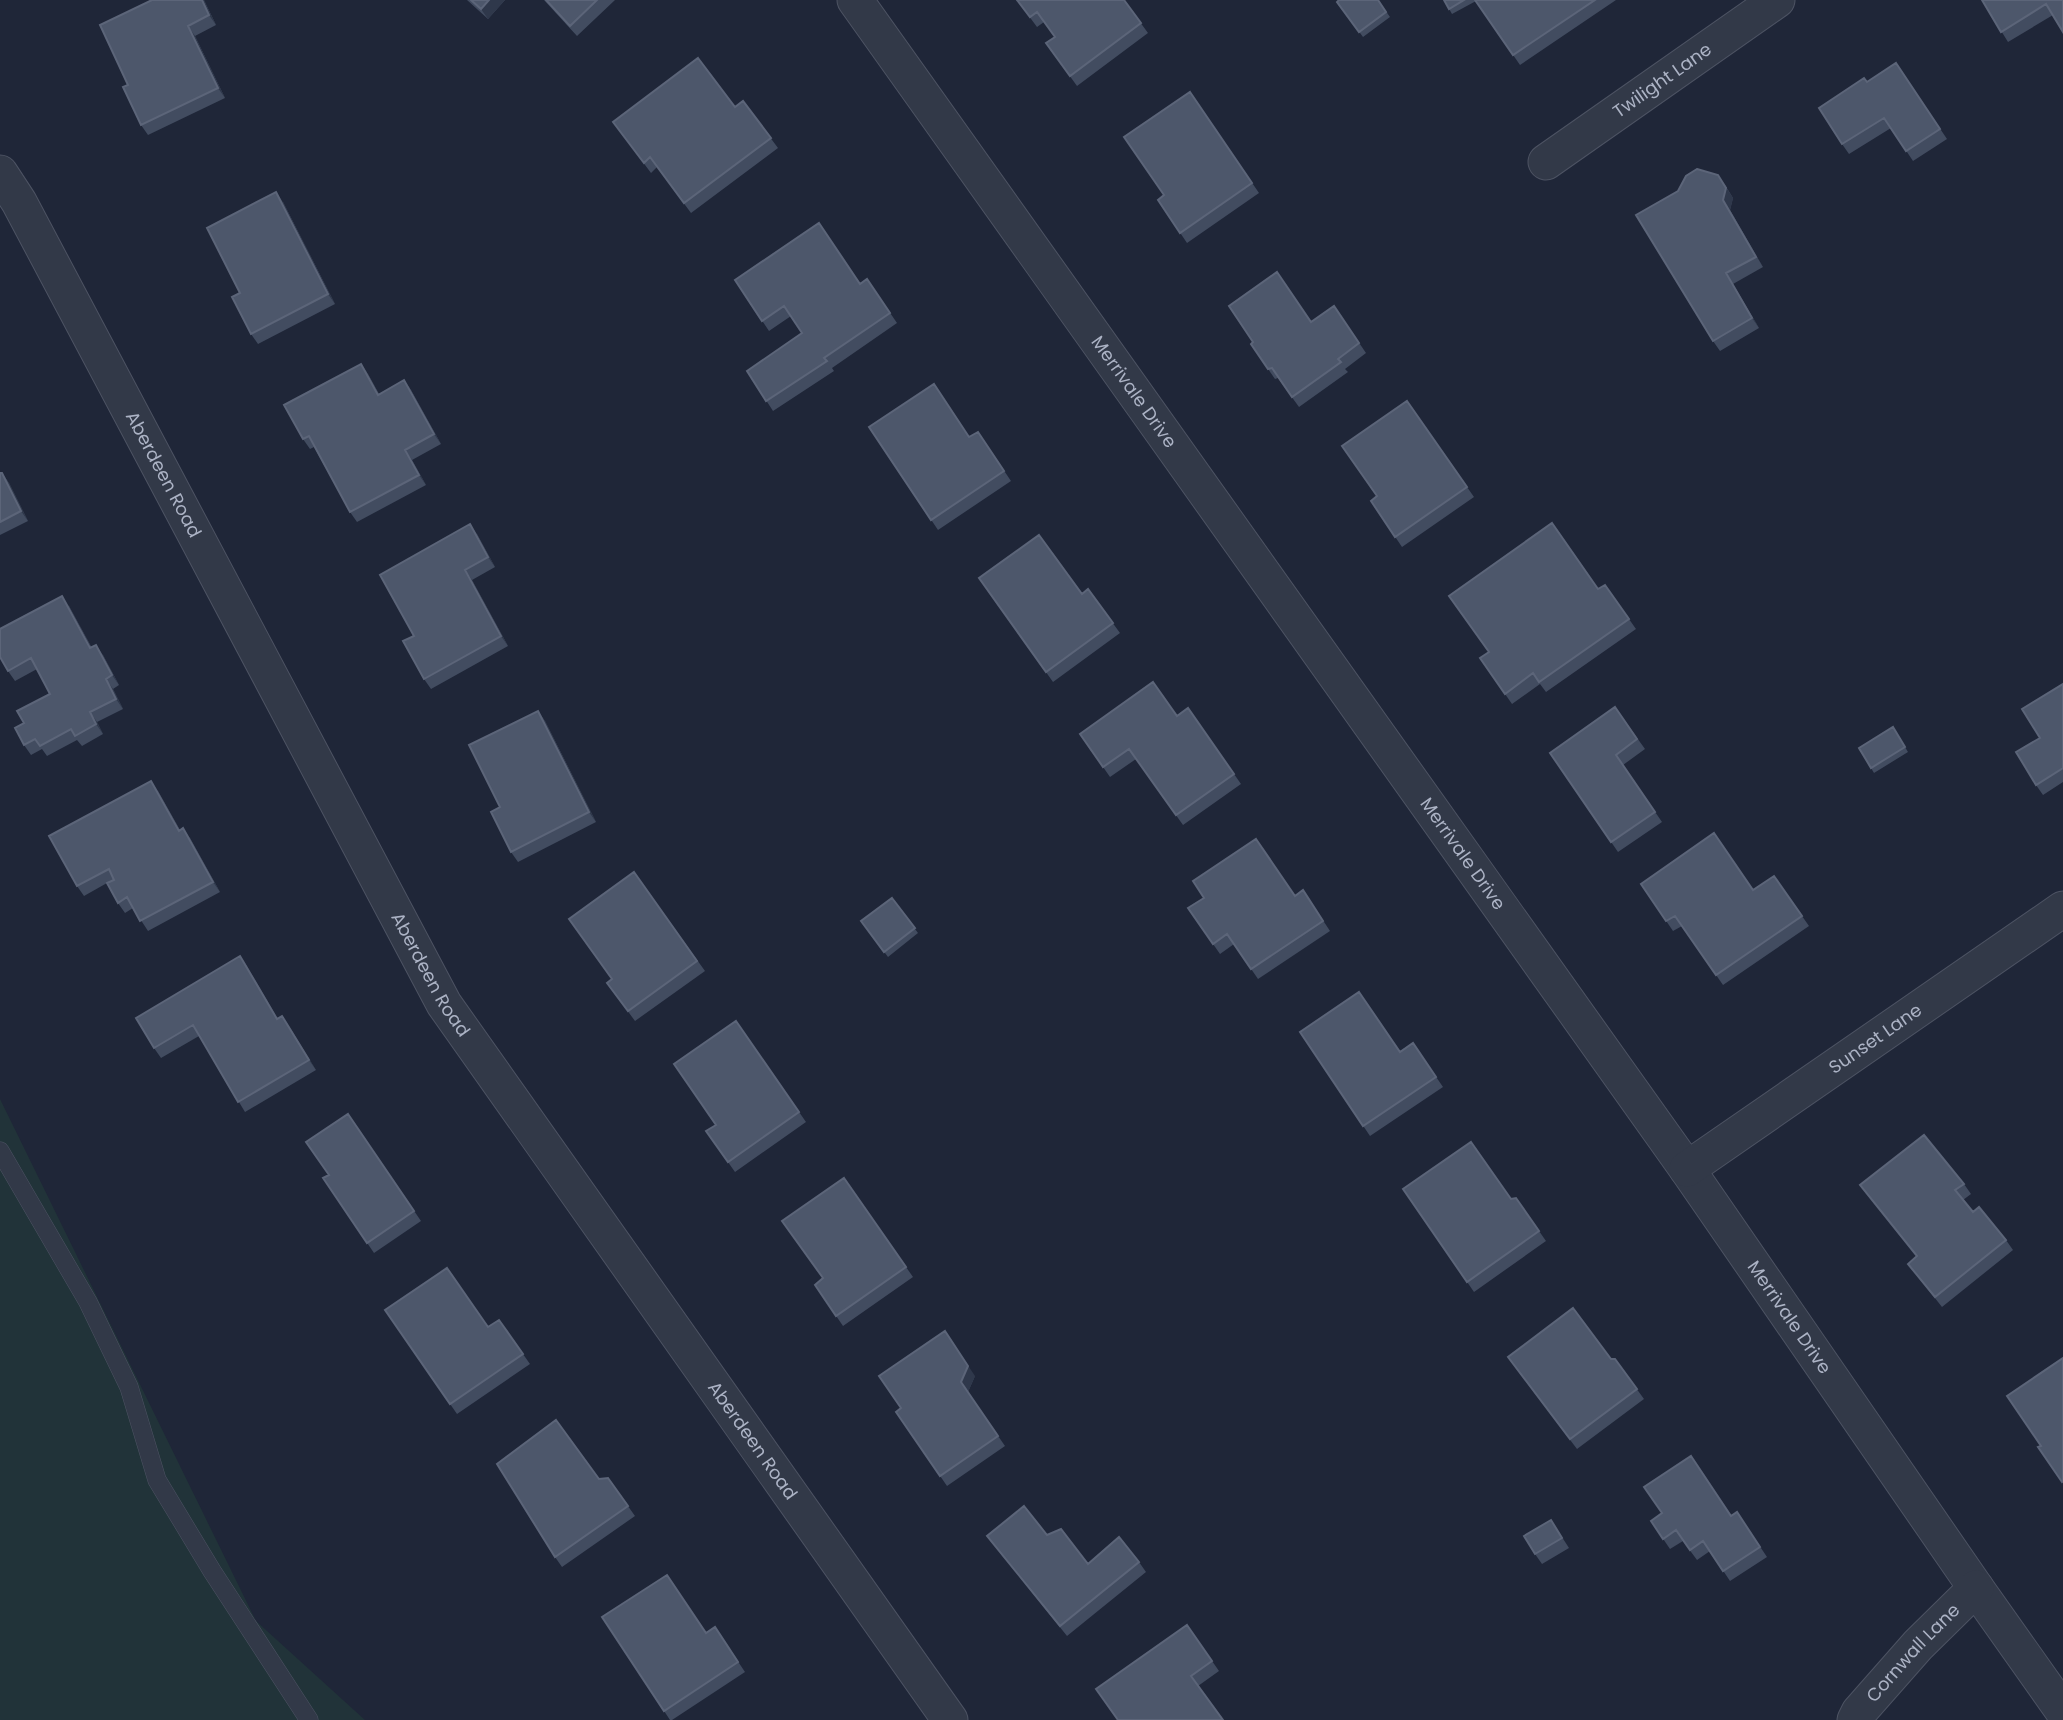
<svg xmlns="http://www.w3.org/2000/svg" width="2063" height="1720" viewBox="0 0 2063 1720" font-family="Poppins,sans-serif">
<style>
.green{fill:#213339}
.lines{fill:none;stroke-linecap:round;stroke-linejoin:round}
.lane-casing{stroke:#4d5363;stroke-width:19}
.street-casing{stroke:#4d5363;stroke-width:37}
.lane{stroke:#323948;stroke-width:18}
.street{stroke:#323948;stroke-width:35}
.wall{fill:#424c60}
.shaded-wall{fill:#2f384b}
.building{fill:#4d576b;stroke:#5c6579;stroke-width:2}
.labels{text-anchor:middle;stroke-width:5;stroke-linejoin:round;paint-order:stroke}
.street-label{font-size:18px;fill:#acb3c5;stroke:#181e2c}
</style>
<rect width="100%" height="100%" fill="#1f2638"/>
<path class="green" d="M 0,1099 L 256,1621 L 365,1720 L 0,1720 Z"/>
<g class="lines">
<defs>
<path id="lane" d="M 0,1151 L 88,1302 L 129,1387 L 157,1480 L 212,1571 L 309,1720"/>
<g id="street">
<path id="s1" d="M 855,0 L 1687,1169 L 1976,1588 L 2063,1711"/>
<path id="s2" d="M 1546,162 L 1777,0"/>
<path id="s3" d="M 0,173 L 19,202 L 444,1004 L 950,1720"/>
<path id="s4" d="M 1687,1169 L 2063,909"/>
<path id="s5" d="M 1855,1720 L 1859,1712 L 1918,1645 L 1976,1588"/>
</g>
</defs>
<use href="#lane" class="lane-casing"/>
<use href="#street" class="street-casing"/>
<use href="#lane" class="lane"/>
<use href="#street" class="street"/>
</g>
<path class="wall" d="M 204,0 L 216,25 L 195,36 L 225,98 L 148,135 L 141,125 L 128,85 Z
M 467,0 L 505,0 L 488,19 Z
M 544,0 L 615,0 L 577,36 Z
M 1017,0 L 1124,0 L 1148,33 L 1077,86 L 1046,43 L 1055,37 L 1044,22 L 1037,27 Z
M 1378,0 L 1390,17 L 1363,37 L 1337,2 Z
M 1444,0 L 1475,0 L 1476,1 L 1452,14 Z
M 1475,0 L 1616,0 L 1520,65 Z
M 1982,0 L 2063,0 L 2053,15 L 2008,42 Z
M 1896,63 L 1947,139 L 1913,161 L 1891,128 L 1849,154 L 1842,144 L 1867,82 Z
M 1190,92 L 1259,193 L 1187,243 L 1158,200 L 1164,195 Z
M 743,101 L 778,148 L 691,213 L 657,167 L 651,173 L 613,122 L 735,107 Z
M 1725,185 L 1733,198 L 1730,210 L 1763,267 L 1733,284 L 1759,328 L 1720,351 L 1713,341 Z
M 283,202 L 335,304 L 258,344 L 251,334 L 240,293 Z
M 867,279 L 897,323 L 832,368 L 834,371 L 773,411 L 747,371 L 802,333 L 791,316 L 769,331 L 735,280 L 860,283 Z
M 1334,306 L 1366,353 L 1345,369 L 1348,372 L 1299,407 L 1278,378 L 1275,379 L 1251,344 L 1311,322 Z
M 361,364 L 368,374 L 379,394 L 404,380 L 411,390 L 441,444 L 412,460 L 426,485 L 357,522 L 350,512 L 314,447 L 310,449 L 303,439 Z
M 1407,401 L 1474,497 L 1402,547 L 1371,501 L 1377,496 Z
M 869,427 L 969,437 L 978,432 L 1011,481 L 938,530 Z
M 0,473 L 2,473 L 9,483 L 28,521 L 0,535 Z
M 477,534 L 495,567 L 472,580 L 508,646 L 431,689 L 424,679 L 414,636 Z
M 979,578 L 1082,594 L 1088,589 L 1120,633 L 1053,682 Z
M 1605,585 L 1636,629 L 1546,692 L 1540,684 L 1512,704 L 1480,658 Z
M 69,606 L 92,648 L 103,655 L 119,685 L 113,689 L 123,709 L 97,722 L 103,734 L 82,746 L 77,740 L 47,756 L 42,749 L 31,755 L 24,745 L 24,723 L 50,694 L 37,669 L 15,681 L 8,671 Z
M 2063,684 L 2063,782 L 2043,795 L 2036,785 L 2040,738 Z
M 1615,707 L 1645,749 L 1623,765 L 1662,822 L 1618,852 L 1550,753 Z
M 1188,708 L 1241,784 L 1183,825 L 1136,759 L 1110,777 L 1080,734 L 1177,716 Z
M 538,711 L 545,721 L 596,822 L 518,862 L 511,852 L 500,807 Z
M 1893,727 L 1908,752 L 1874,773 L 1871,768 Z
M 158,791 L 180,830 L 190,838 L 220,892 L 148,931 L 133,908 L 125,913 L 118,903 L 107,883 L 84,896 L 77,886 Z
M 634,872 L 705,971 L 635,1021 L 607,983 L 612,979 Z
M 1774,876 L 1809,926 L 1723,985 L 1682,926 L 1673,931 L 1641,884 L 1753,890 Z
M 1303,890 L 1330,931 L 1258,979 L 1234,944 L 1220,954 L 1188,908 L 1295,896 Z
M 892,898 L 918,933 L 888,957 L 861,921 Z
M 240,956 L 277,1019 L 282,1016 L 316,1070 L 245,1112 L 199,1036 L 161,1058 L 154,1048 Z
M 736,1021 L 806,1122 L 735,1172 L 706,1131 L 716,1125 Z
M 1300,1032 L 1400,1051 L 1413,1043 L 1443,1087 L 1370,1136 Z
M 348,1114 L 421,1221 L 374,1253 L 323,1178 L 329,1175 Z
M 844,1178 L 913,1277 L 843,1326 L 815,1285 L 823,1278 Z
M 1964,1184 L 1971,1194 L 1963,1200 L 1973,1212 L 2006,1240 L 2013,1250 L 1942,1307 L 1908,1264 L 1917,1256 L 1860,1185 Z
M 1403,1189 L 1511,1199 L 1516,1198 L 1546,1241 L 1474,1292 Z
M 385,1310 L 488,1327 L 499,1320 L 530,1364 L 457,1414 Z
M 1615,1359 L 1644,1399 L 1577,1449 L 1515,1367 Z
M 975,1376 L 968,1392 L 1005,1446 L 947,1486 L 896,1412 Z
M 608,1478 L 635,1516 L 562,1567 L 555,1557 L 599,1479 Z
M 1737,1512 L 1767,1557 L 1730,1581 L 1710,1551 L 1697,1560 L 1683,1541 L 1670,1549 L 1651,1521 L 1731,1516 Z
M 1551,1520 L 1569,1548 L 1542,1564 L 1535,1554 Z
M 1047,1535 L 1088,1564 L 1139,1562 L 1146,1572 L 1067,1636 L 987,1536 Z
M 602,1617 L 706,1633 L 715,1627 L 745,1672 L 672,1720 L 670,1720 Z
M 1187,1625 L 1219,1671 L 1198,1686 L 1118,1720 Z"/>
<path class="shaded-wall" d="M 202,0 L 204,0 L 216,25 L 209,15 Z
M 489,0 L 505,0 L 488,19 L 481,9 Z
M 188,26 L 195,36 L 225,98 L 218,88 Z
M 1718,175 L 1733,198 L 1730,210 L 1763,267 L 1723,200 Z
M 276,192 L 283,202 L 335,304 L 328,294 Z
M 1726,273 L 1733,284 L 1759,328 L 1752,318 Z
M 361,364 L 368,374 L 385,405 L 378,395 Z
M 404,380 L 411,390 L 441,444 L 434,434 Z
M 405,450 L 412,460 L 426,485 L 419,475 Z
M 2,473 L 9,483 L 28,521 L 21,511 Z
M 470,524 L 477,534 L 495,567 L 488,557 Z
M 465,570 L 472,580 L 508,646 L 501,636 Z
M 62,596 L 69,606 L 97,658 L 90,648 Z
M 96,645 L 103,655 L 119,685 L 112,675 Z
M 106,679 L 113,689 L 123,709 L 116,699 Z
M 538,711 L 545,721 L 596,822 L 589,812 Z
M 90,712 L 97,722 L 103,734 L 96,724 Z
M 151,781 L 158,791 L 186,841 L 179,831 Z
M 183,828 L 190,838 L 220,892 L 213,882 Z
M 240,956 L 247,966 L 284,1029 L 277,1019 Z
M 282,1016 L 289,1026 L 316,1070 L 309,1060 Z
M 945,1331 L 975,1376 L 968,1392 L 1005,1446 L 961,1382 Z"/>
<path class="building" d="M 152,0 L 202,0 L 209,15 L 188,26 L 218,88 L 141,125 L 123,87 L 128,85 L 100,25 Z
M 471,0 L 489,0 L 481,9 Z
M 546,0 L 597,0 L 570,26 Z
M 1017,0 L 1124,0 L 1141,23 L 1070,76 L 1046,43 L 1055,37 L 1037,12 L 1030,17 Z
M 1339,0 L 1378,0 L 1386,12 L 1359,32 L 1337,2 Z
M 1444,0 L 1464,0 L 1449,9 Z
M 1475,0 L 1595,0 L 1513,55 Z
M 1982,0 L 2063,0 L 2063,32 L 2046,4 L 2001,32 Z
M 698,58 L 735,107 L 743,101 L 771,138 L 684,203 L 650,157 L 644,163 L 613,122 Z
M 1896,63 L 1940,129 L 1906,151 L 1884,118 L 1842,144 L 1819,108 L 1864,78 L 1867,82 Z
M 1190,92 L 1252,183 L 1180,233 L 1158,200 L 1164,195 L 1124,137 Z
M 1697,169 L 1718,175 L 1726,188 L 1723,200 L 1756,257 L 1726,273 L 1752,318 L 1713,341 L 1636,215 L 1678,191 L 1686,176 Z
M 276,192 L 328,294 L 251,334 L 232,297 L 240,293 L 207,228 Z
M 819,223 L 860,284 L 867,279 L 890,313 L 824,358 L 827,361 L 766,401 L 747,371 L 802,333 L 784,306 L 762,321 L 735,280 Z
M 1277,272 L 1311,322 L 1334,306 L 1359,343 L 1338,359 L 1341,362 L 1292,397 L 1272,368 L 1268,369 L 1251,344 L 1253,342 L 1229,306 Z
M 361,364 L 378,395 L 404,380 L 434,434 L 405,450 L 419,475 L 350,512 L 309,436 L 303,439 L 284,405 Z
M 934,384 L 969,437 L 978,432 L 1004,471 L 931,520 L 869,427 Z
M 1407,401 L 1467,487 L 1395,537 L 1371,501 L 1377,496 L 1342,446 Z
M 0,473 L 2,473 L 21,511 L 0,522 Z
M 1552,523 L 1598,589 L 1605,585 L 1629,619 L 1539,682 L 1533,673 L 1505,694 L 1480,658 L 1489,652 L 1449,596 Z
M 470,524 L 488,557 L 465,570 L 501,636 L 424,679 L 403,641 L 414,636 L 380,575 Z
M 1039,535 L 1082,594 L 1088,589 L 1113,623 L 1046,672 L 979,578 Z
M 62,596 L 90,648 L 96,645 L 112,675 L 106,679 L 116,699 L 90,712 L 96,724 L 75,736 L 71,729 L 40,746 L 35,739 L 24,745 L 15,728 L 24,723 L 17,711 L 50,694 L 31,658 L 8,671 L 0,657 L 0,629 Z
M 1153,682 L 1177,716 L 1188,708 L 1234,774 L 1176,815 L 1129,749 L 1103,767 L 1080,734 Z
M 2063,684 L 2063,768 L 2036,785 L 2016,752 L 2040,738 L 2022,709 Z
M 1615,707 L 1637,739 L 1616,755 L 1655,812 L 1611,842 L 1550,753 Z
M 538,711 L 589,812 L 511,852 L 491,812 L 500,807 L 469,745 Z
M 1893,727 L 1905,747 L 1871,768 L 1859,748 Z
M 151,781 L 179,831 L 183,828 L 213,882 L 140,921 L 127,897 L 118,903 L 107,883 L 114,880 L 109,869 L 77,886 L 49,836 Z
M 1714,833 L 1753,890 L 1774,876 L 1802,916 L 1716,975 L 1675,916 L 1666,921 L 1641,884 Z
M 1256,839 L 1295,896 L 1303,890 L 1323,921 L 1251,969 L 1227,934 L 1213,944 L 1188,908 L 1204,898 L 1193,881 Z
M 634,872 L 697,961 L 628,1011 L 607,983 L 612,979 L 569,919 Z
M 892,898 L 915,928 L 884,952 L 861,921 Z
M 240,956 L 277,1019 L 282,1016 L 309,1060 L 238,1102 L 193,1025 L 154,1048 L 136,1018 Z
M 1359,992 L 1400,1052 L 1413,1043 L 1436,1077 L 1363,1126 L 1300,1032 Z
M 736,1021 L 799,1112 L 728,1162 L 706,1131 L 716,1125 L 674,1064 Z
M 348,1114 L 414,1211 L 367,1243 L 323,1178 L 329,1175 L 306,1142 Z
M 1924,1135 L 1964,1184 L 1955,1190 L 1973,1212 L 1979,1207 L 2006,1240 L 1935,1297 L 1908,1264 L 1917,1256 L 1860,1185 Z
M 1471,1142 L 1511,1199 L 1516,1198 L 1539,1231 L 1467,1282 L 1403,1189 Z
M 844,1178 L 906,1267 L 836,1316 L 815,1285 L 823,1278 L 782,1221 Z
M 447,1268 L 488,1327 L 499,1320 L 523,1354 L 450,1404 L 385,1310 Z
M 1573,1308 L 1611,1359 L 1615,1359 L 1637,1389 L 1570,1439 L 1508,1357 Z
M 945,1331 L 968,1366 L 961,1382 L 998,1436 L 940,1476 L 896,1412 L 901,1408 L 879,1376 Z
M 2063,1358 L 2063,1481 L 2062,1482 L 2038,1447 L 2041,1446 L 2007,1396 Z
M 556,1420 L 599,1479 L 608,1478 L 628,1506 L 555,1557 L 497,1464 Z
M 1691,1456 L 1731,1516 L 1737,1512 L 1760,1547 L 1723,1571 L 1703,1541 L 1690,1550 L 1676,1530 L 1663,1539 L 1651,1521 L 1662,1513 L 1644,1487 Z
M 1024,1506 L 1047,1535 L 1061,1529 L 1088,1564 L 1119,1537 L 1139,1562 L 1060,1626 L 987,1536 Z
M 1551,1520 L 1562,1538 L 1535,1554 L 1524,1536 Z
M 667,1575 L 706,1633 L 715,1627 L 738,1662 L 664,1711 L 602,1617 Z
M 1187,1625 L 1212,1661 L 1191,1676 L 1223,1720 L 1118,1720 L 1096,1689 Z"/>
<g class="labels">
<g class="street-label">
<text dy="6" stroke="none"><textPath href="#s2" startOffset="142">Twilight Lane</textPath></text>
<text dy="6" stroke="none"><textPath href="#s1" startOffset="481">Merrivale Drive</textPath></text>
<text dy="6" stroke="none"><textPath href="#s3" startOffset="343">Aberdeen Road</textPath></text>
<text dy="6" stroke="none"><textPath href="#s1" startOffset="1048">Merrivale Drive</textPath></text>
<text dy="6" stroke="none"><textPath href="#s3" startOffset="910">Aberdeen Road</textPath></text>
<text dy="6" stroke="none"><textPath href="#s4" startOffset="229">Sunset Lane</textPath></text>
<text dy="6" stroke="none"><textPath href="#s1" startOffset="1615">Merrivale Drive</textPath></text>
<text dy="6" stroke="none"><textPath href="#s3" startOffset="1477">Aberdeen Road</textPath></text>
<text dy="6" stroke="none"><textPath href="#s5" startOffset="89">Cornwall Lane</textPath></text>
</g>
</g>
</svg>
